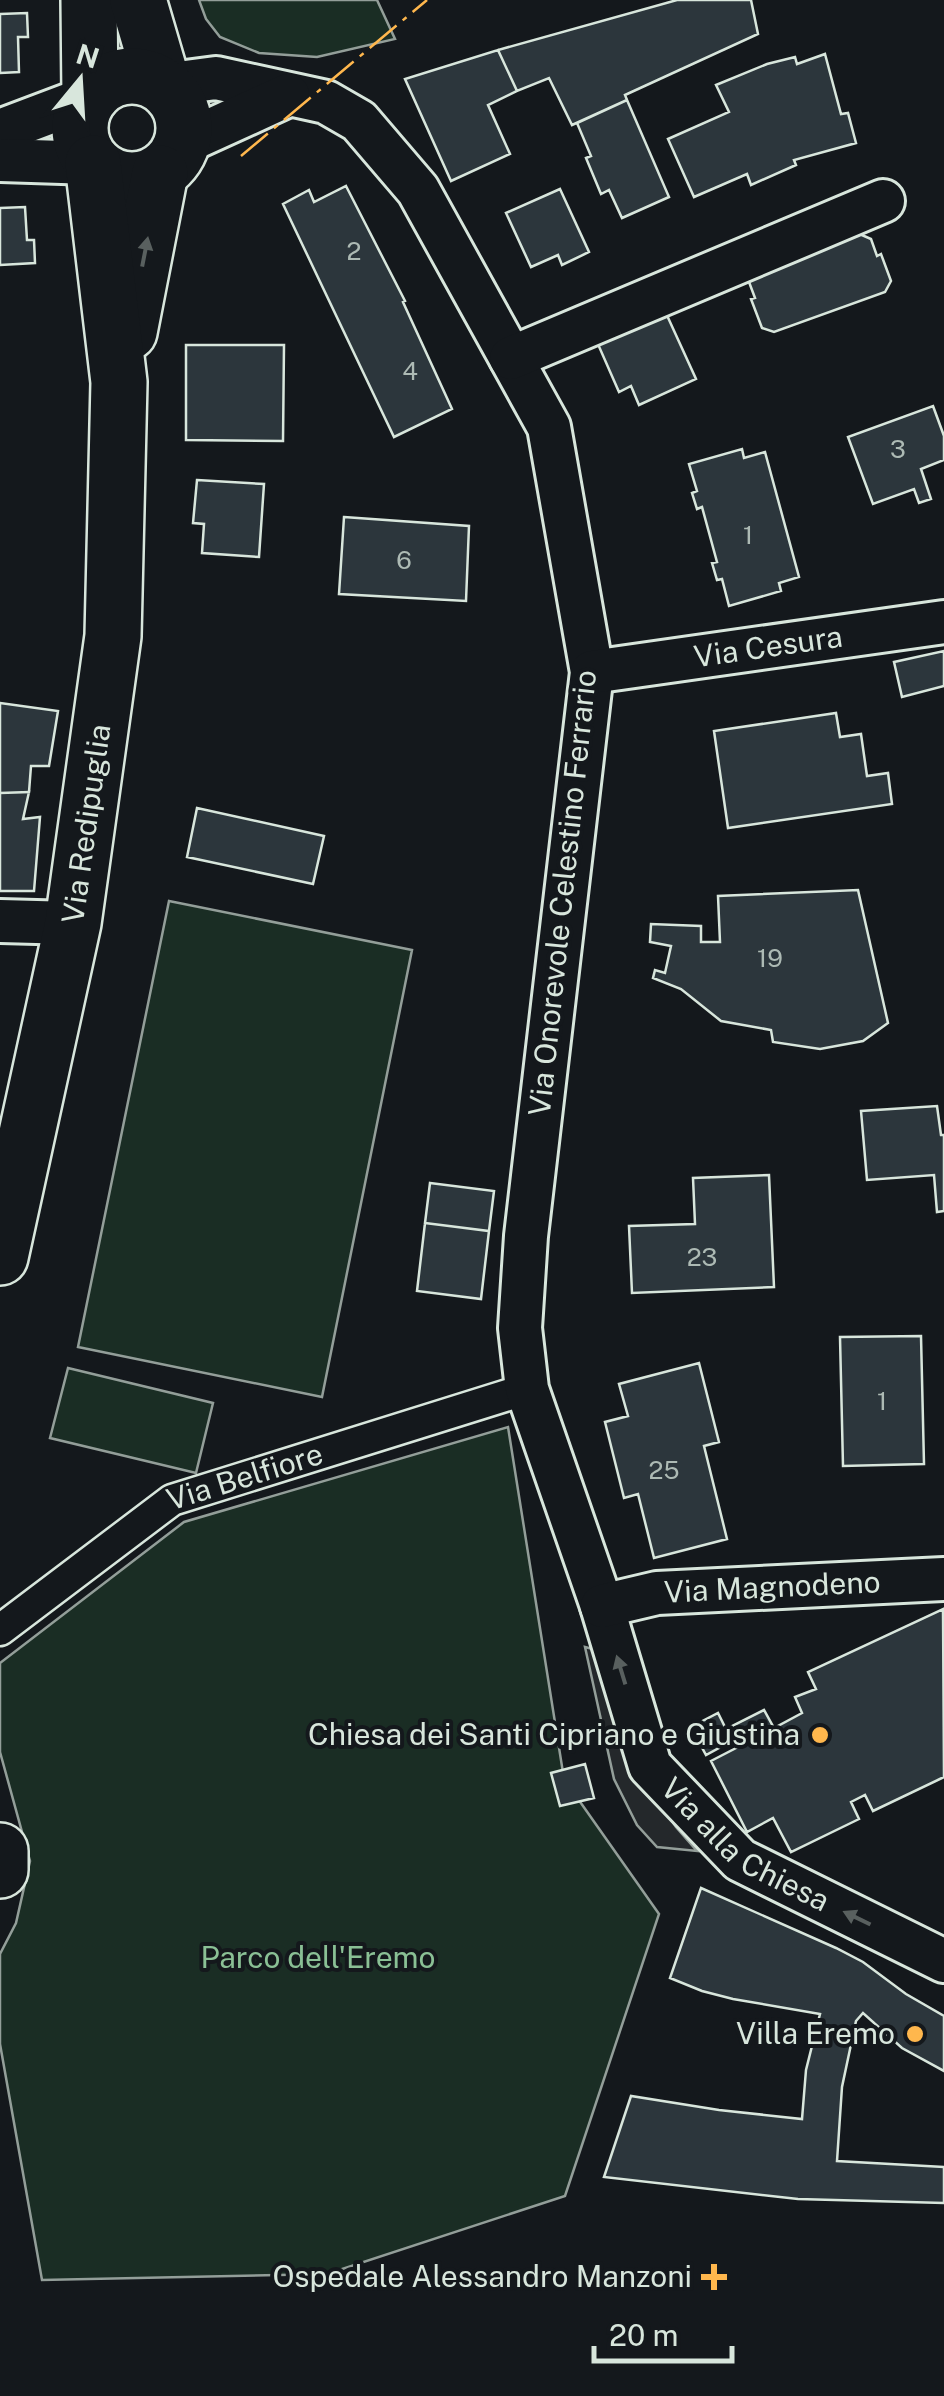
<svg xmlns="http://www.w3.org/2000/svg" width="944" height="2396" viewBox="0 0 944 2396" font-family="'Public Sans',sans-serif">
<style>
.green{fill:#1a2d24;stroke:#939e99;stroke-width:2.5}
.parking{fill:#24282b;stroke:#939e99;stroke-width:2.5}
.building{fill:#2c363c;stroke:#d8e6dc;stroke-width:2.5}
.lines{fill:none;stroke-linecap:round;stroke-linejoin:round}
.pedestrian-casing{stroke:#d8e6dc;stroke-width:35}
.minor-casing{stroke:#d8e6dc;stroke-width:48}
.secondary-casing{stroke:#d8e6dc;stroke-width:60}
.pedestrian{stroke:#14181c;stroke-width:30}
.minor{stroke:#14181c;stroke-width:42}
.secondary{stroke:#14181c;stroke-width:55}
.power{stroke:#ffb74d;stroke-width:2.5;stroke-dasharray:35 8 5 8;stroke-linecap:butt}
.oneway{fill:#59605f}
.poi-dot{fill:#ffb74d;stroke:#14181c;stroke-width:4}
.labels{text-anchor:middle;stroke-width:8;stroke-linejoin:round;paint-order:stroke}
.number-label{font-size:25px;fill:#adbab4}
.street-label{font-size:30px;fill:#d8e6dc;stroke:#14181c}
.poi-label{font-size:30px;fill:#d8e6dc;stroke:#14181c;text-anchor:end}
.park-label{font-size:30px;fill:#8ac095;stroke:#14181c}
</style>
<rect width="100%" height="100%" fill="#14181c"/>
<path class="green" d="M 199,0 L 377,0 L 395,39 L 317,57 L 259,53 L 220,37 L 206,19 Z
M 169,901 L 412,950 L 322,1397 L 78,1347 Z
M 68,1368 L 213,1403 L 196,1473 L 50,1438 Z
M 508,1427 L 564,1779 L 659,1914 L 565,2196 L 327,2274 L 42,2280 L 0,2044 L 0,1954 L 16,1923 L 30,1861 L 0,1752 L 0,1663 L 184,1522 Z"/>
<path class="parking" d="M 585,1647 L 617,1655 L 644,1779 L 676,1827 L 697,1851 L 657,1847 L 637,1825 L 614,1779 Z"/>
<path class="building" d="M 677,0 L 751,0 L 758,34 L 625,95 L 627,100 L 572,125 L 549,78 L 517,91 L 498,50 Z
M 27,13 L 28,37 L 18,37 L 19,72 L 0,73 L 0,14 Z
M 498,50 L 517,91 L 488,105 L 510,154 L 451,181 L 405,79 Z
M 825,54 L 841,114 L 848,113 L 856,143 L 794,160 L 796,165 L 751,185 L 747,174 L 694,197 L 668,139 L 729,112 L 716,85 L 767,64 L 795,57 L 797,64 Z
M 627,100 L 669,197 L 622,218 L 609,190 L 601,194 L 586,158 L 591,156 L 577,123 Z
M 346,186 L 405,301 L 403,302 L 452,409 L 394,437 L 283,204 L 309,190 L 314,202 Z
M 560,189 L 589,252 L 562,265 L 558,255 L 531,267 L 506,213 Z
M 25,207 L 27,240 L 34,240 L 35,263 L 0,265 L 0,208 Z
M 855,232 L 871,239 L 877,256 L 881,254 L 891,281 L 885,292 L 774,332 L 762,328 L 751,299 L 755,298 L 749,282 L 757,266 Z
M 665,311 L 696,379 L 639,405 L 631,386 L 619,392 L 597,342 Z
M 186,345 L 284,345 L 283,441 L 186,440 Z
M 933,406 L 944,436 L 944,460 L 921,469 L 931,499 L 919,503 L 914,489 L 873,504 L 848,437 Z
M 742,449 L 744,458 L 765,452 L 799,577 L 779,583 L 781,591 L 729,606 L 722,579 L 717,580 L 712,563 L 717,562 L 702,507 L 697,509 L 692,493 L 697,491 L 689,464 Z
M 197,480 L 264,484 L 259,557 L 202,553 L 204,524 L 193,523 Z
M 344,517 L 469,526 L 466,601 L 339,594 Z
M 944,651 L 944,686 L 902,697 L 894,662 Z
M 0,703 L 58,711 L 49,766 L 31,766 L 29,792 L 0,793 Z
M 836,713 L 840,737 L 861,734 L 867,776 L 888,773 L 892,804 L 728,828 L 714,731 Z
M 29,792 L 23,819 L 40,817 L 34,891 L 0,891 L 0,793 Z
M 197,808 L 324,836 L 313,884 L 187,857 Z
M 858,890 L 888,1023 L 863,1041 L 820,1049 L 773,1042 L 771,1030 L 721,1021 L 681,989 L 653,978 L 655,970 L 665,973 L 671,946 L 650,942 L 651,924 L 701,926 L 701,942 L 720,942 L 718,896 Z
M 937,1106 L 941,1135 L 944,1135 L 944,1211 L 937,1212 L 934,1175 L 867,1180 L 861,1111 Z
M 769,1175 L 774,1287 L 632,1293 L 629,1226 L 695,1224 L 693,1178 Z
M 430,1183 L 494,1191 L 489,1231 L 425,1223 Z
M 425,1223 L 489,1231 L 481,1299 L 417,1291 Z
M 921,1336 L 924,1464 L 843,1466 L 840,1337 Z
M 699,1363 L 719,1442 L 704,1446 L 727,1539 L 654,1558 L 638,1494 L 624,1498 L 605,1422 L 628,1416 L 619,1384 Z
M 943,1609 L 944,1777 L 873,1811 L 865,1795 L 851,1802 L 859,1819 L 791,1852 L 773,1818 L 747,1832 L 711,1761 L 736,1748 L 732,1741 L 706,1755 L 691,1727 L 718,1713 L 726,1729 L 764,1710 L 774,1728 L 802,1713 L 795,1697 L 816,1689 L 808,1672 Z
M 585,1764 L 594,1798 L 560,1806 L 551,1773 Z
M 701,1888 L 836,1948 L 863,1962 L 906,1994 L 944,2016 L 944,2071 L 902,2048 L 863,2013 L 856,2021 L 842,2087 L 837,2161 L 944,2167 L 944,2203 L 798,2199 L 604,2177 L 631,2096 L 719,2110 L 802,2119 L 806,2070 L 820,2014 L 733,1999 L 702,1991 L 670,1978 Z"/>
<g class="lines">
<defs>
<g id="pedestrian">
<path id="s1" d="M 0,1630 L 172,1500 L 527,1389"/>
</g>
<g id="minor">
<path id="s2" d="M 163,85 L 216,78 L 326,102 L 359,121 L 418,190 L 549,427 L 592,672 L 526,1236 L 520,1328 L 527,1389 L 602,1606 L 650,1766 L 740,1860 L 944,1961"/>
<path d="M 0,131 L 90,97"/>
<path d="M 183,143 L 288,95"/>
<path d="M 0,160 L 93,163"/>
<path d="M 511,358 L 883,201"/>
<path id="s3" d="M 592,672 L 944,622"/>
<path d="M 0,921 L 73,923"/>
<path id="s4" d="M 602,1606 L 657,1593 L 944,1579"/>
</g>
<g id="secondary">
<path d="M 89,0 L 90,97"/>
<path d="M 138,0 L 163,85"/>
<circle cx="132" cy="128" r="52"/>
<path d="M 129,332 L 160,173"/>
<path id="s5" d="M 0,1257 L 73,923 L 113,636 L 119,382 L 93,163"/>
<path d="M 0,1851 L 0,1870"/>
</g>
</defs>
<use href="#pedestrian" class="pedestrian-casing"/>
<use href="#minor" class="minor-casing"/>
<use href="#secondary" class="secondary-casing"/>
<use href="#pedestrian" class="pedestrian"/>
<use href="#minor" class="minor"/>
<use href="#secondary" class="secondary"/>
<path class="power" d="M 241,156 L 427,0"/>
</g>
<defs><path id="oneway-solid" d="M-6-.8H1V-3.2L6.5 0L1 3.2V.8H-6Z" transform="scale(2.5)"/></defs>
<g class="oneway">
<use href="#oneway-solid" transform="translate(145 252) rotate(-79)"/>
<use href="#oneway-solid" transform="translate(621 1670) rotate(-107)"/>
<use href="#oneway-solid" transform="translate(857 1918) rotate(-154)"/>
</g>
<g class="poi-dot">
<circle cx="820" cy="1735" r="10"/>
<circle cx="915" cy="2034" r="10"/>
<path d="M709 2262h10v10h10v10h-10v10h-10v-10h-10v-10h10z"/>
</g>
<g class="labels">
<g class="number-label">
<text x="354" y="260">2</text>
<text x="410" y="380">4</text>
<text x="898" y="458">3</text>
<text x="748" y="544">1</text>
<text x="404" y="569">6</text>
<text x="770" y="967">19</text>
<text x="702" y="1266">23</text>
<text x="882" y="1410">1</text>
<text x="664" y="1479">25</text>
</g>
<g class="street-label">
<text dy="10" stroke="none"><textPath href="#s3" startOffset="178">Via Cesura</textPath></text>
<text dy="10" stroke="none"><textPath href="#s5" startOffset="442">Via Redipuglia</textPath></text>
<text transform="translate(563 893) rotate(-84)" y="10">Via Onorevole Celestino Ferrario</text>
<text dy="10" stroke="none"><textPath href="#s1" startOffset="292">Via Belfiore</textPath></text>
<text dy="10" stroke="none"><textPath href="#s4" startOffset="172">Via Magnodeno</textPath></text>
<text dy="10" stroke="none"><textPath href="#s2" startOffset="2058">Via alla Chiesa</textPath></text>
</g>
<g class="poi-label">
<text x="800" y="1745">Chiesa dei Santi Cipriano e Giustina</text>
<text x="895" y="2044">Villa Eremo</text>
<text x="692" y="2287">Ospedale Alessandro Manzoni</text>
</g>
<g class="park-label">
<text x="318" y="1968">Parco dell'Eremo</text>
</g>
</g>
<g transform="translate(80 80) rotate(18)" stroke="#14181c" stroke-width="8" paint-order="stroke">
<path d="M0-8L18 38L0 25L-18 38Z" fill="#d8e6dc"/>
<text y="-15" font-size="28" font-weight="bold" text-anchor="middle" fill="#d8e6dc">N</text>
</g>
<path d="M594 2346v15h138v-15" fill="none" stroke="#d8e6dc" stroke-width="5"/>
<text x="609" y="2346" font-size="30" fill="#d8e6dc" stroke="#14181c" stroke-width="8" paint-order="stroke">20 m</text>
</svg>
